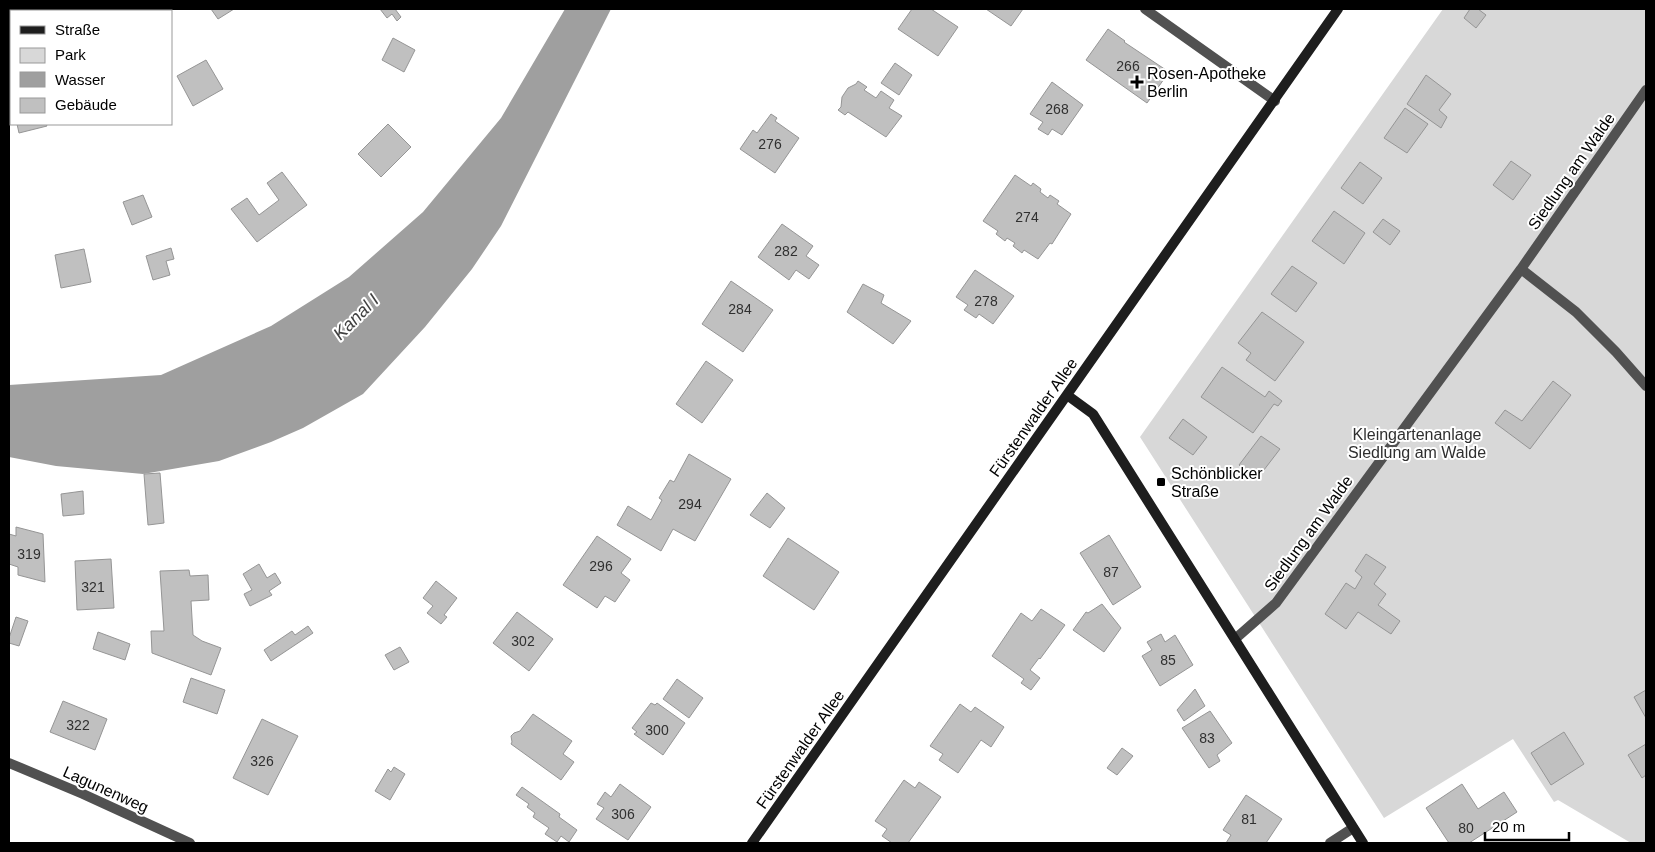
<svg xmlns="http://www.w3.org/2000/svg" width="1655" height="852" viewBox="0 0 1655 852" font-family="Helvetica,sans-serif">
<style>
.green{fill:#d8d8d8}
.water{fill:#9f9f9f}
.building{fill:#c0c0c0;stroke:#959595}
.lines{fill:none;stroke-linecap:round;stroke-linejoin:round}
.lane{stroke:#515151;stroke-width:10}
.street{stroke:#515151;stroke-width:10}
.secondary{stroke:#1e1e1e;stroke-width:10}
.poi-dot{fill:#000;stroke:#fff;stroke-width:2}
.labels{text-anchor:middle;stroke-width:4;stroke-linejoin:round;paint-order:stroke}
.number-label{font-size:14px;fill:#303030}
.poi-label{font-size:16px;fill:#000;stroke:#fff;text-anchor:start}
.street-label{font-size:16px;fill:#000;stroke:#fff}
.park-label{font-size:16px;fill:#2f2f2f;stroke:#fff}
.water-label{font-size:18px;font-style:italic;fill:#404040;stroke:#fff}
</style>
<rect width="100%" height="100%" fill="#fff"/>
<path class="green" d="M 1443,9 L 1646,9 L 1646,843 L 1631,843 L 1558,800 L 1554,802 L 1513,739 L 1384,818 L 1140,437 Z"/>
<path class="water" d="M 565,9 L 611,9 L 501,226 L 472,269 L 425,327 L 363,394 L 303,428 L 271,442 L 219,461 L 143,474 L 56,466 L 9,457 L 9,385 L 161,375 L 271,326 L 349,277 L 423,212 L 501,118 Z"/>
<path class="building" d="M 211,9 L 234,9 L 218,19 Z
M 380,9 L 395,9 L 401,17 L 397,21 L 392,14 L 387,18 Z
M 912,9 L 931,9 L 958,27 L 938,56 L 898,29 Z
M 986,9 L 1023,9 L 1011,26 Z
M 1470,9 L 1478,9 L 1486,15 L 1476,28 L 1464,18 Z
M 1108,29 L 1125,41 L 1124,42 L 1169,72 L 1147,103 L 1086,60 Z
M 393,38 L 415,50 L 404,72 L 382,60 Z
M 206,60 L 223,89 L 193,106 L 177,76 Z
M 895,63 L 912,75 L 899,95 L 881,83 Z
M 1426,75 L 1451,94 L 1439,110 L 1447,117 L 1441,128 L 1407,104 Z
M 858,81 L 867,87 L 864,90 L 876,98 L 881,91 L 894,100 L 889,108 L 902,116 L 886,137 L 848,112 L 845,115 L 838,110 L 841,107 L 842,97 L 848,88 L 856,84 Z
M 1052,82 L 1083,105 L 1062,135 L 1052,129 L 1048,135 L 1038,129 L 1043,122 L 1030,114 Z
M 1405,108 L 1428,124 L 1407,153 L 1384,138 Z
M 771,114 L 777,118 L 775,121 L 799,138 L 775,173 L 740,149 L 753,130 L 757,133 Z
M 17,124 L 46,124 L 47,126 L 19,133 Z
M 388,124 L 411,147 L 381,177 L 358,154 Z
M 1511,161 L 1531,175 L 1513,200 L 1493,185 Z
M 1360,162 L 1382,178 L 1363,204 L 1341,188 Z
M 282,172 L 307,205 L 257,242 L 231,209 L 247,198 L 259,215 L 279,200 L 267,183 Z
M 1015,175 L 1031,186 L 1033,183 L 1041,189 L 1040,192 L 1048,198 L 1050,195 L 1059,201 L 1057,204 L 1071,214 L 1052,244 L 1050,243 L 1038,259 L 1024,250 L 1022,253 L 1013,246 L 1015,243 L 1007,238 L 1005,241 L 996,234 L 998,231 L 983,221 Z
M 143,195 L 152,217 L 132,225 L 123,202 Z
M 1334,211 L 1365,233 L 1344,264 L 1312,241 Z
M 1383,219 L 1400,231 L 1390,245 L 1373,232 Z
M 782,224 L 813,246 L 806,256 L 819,265 L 809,279 L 796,270 L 789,280 L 758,257 Z
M 171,248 L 174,259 L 166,261 L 170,275 L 153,280 L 146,256 Z
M 84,249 L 91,282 L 61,288 L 55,255 Z
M 1292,266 L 1317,283 L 1296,312 L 1271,294 Z
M 975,270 L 1014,296 L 993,324 L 979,314 L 976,318 L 964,310 L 968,305 L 956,297 Z
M 731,281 L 773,310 L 743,352 L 702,324 Z
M 863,284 L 884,295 L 881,303 L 911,321 L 893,344 L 847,312 Z
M 1262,312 L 1304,342 L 1275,381 L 1246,360 L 1251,353 L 1238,343 Z
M 706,361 L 733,380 L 702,423 L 676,404 Z
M 1222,367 L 1265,397 L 1269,391 L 1282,401 L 1278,406 L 1274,404 L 1253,433 L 1201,397 Z
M 1553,381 L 1571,395 L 1530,449 L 1495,423 L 1505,410 L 1522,421 Z
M 1183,419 L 1207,437 L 1193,455 L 1169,438 Z
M 1261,436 L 1280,449 L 1257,479 L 1239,465 Z
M 689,454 L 731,479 L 695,541 L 673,529 L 661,551 L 617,525 L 628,506 L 651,520 L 662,500 L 659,498 L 670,480 L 674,482 Z
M 160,473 L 164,523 L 148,525 L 144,474 Z
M 83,491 L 84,514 L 63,516 L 61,494 Z
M 767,493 L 785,508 L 770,528 L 750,515 Z
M 16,527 L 43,534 L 45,582 L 18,575 L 18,567 L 9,564 L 9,534 L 16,536 Z
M 1109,535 L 1141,587 L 1113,605 L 1080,553 Z
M 597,536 L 631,559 L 621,573 L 630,580 L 615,602 L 605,596 L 597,608 L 563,585 Z
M 788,538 L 839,572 L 814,610 L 763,576 Z
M 1366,554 L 1386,567 L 1374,584 L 1386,594 L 1378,605 L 1400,621 L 1391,634 L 1358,612 L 1346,629 L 1325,614 L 1346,583 L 1355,589 L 1362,577 L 1355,571 Z
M 111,559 L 114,608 L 77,610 L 75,561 Z
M 259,564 L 267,578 L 275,573 L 281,583 L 269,591 L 272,595 L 250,606 L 244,594 L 252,590 L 243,574 Z
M 189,570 L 190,576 L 208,575 L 209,600 L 191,601 L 193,635 L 202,641 L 221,648 L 211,675 L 152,653 L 151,631 L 164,631 L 160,571 Z
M 436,581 L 457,598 L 444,615 L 447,617 L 441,624 L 427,613 L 433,606 L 423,598 Z
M 1102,604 L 1121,628 L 1104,652 L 1073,630 L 1086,612 L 1088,613 Z
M 1041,609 L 1065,625 L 1040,659 L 1039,658 L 1030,670 L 1040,678 L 1031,690 L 1021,683 L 1024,679 L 992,656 L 1021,613 L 1032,621 Z
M 517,612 L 553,639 L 529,671 L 493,643 Z
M 16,617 L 28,621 L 19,646 L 9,643 L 9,638 Z
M 308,626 L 313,633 L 271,661 L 264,650 L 292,631 L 295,635 Z
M 98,632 L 130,644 L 125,660 L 93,649 Z
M 1161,634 L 1165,642 L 1175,635 L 1193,665 L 1160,686 L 1142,656 L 1152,650 L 1147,642 Z
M 400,647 L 409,662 L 394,670 L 385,655 Z
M 191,678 L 225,690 L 217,714 L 183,702 Z
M 677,679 L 703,698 L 689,718 L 663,699 Z
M 1195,689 L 1205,706 L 1184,721 L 1177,710 Z
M 1646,690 L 1646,718 L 1634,697 Z
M 63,701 L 107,719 L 95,750 L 50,732 Z
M 651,703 L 655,705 L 657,703 L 685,723 L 663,755 L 634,734 L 637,732 L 632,728 Z
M 960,704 L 971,712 L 975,707 L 1004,727 L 991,747 L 981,740 L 958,773 L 939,760 L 943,754 L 930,746 Z
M 1210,711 L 1232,743 L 1217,755 L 1220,761 L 1209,768 L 1182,728 Z
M 533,714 L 572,741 L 563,754 L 574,762 L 561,780 L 511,744 L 512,742 L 511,736 L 514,733 L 520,731 Z
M 262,719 L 298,736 L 268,795 L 233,778 Z
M 1564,732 L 1584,764 L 1551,785 L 1531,753 Z
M 1646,744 L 1646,775 L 1642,778 L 1628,755 Z
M 1122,748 L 1133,756 L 1117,775 L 1107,768 Z
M 394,767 L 405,774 L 390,800 L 375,791 L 388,769 L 391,772 Z
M 904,780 L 915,788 L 919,782 L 941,797 L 908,843 L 892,843 L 882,836 L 887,829 L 875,821 Z
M 620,784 L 651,807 L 628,840 L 596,819 L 604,808 L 597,804 L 605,792 L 611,797 Z
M 1462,784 L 1478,809 L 1504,792 L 1517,812 L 1469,843 L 1449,843 L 1426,808 Z
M 522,787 L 560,814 L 559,817 L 577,830 L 569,842 L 561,836 L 557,842 L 545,834 L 549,828 L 533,817 L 535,813 L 527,807 L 529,804 L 516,795 Z
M 1246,795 L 1282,819 L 1266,843 L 1226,843 L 1231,835 L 1223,830 Z"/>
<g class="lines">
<path class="lane" d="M 1521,269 L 1576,312 L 1616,352 L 1646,386
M 1235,639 L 1276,603 L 1521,269 L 1646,90"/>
<path class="street" d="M 1145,9 L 1275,101
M 95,11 L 101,9
M 9,43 L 11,43
M 9,763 L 83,794 L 190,843
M 1330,843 L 1353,828"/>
<path class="secondary" d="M 1067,395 L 1093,414 L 1363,843
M 752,843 L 1338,9"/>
</g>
<g class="poi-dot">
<path d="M1134.5 74.5h5v5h5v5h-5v5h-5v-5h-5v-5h5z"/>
<rect x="1156" y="477" width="10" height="10" rx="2.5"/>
</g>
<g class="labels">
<g class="number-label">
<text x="1128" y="71">266</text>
<text x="1057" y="114">268</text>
<text x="770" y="149">276</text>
<text x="1027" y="222">274</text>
<text x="786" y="256">282</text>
<text x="986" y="306">278</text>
<text x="740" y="314">284</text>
<text x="690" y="509">294</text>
<text x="29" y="559">319</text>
<text x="601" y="571">296</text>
<text x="1111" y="577">87</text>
<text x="93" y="592">321</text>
<text x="523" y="646">302</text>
<text x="1168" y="665">85</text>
<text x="78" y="730">322</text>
<text x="657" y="735">300</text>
<text x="1207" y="743">83</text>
<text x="262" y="766">326</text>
<text x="623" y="819">306</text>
<text x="1249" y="824">81</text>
<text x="1466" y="833">80</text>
</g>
<g class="poi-label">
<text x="1147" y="79">Rosen-Apotheke<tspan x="1147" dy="18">Berlin</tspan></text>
<text x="1171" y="479">Schönblicker<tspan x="1171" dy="18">Straße</tspan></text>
</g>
<g class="street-label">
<text transform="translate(1571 171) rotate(-55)" y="6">Siedlung am Walde</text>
<text transform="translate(1033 417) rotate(-55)" y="6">Fürstenwalder Allee</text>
<text transform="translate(1308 533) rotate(-54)" y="6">Siedlung am Walde</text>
<text transform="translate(800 749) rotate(-55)" y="6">Fürstenwalder Allee</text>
<text transform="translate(106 789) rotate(24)" y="6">Lagunenweg</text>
</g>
<g class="park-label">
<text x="1417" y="440">Kleingartenanlage<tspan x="1417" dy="18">Siedlung am Walde</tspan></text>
</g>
<g class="water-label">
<text transform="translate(356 317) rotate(-45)" y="6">Kanal I</text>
</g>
</g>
<rect width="1655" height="852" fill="none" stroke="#000000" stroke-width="20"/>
<rect x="10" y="10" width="162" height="115" fill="#ffffff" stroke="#999999"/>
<rect x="20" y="26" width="25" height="8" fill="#1e1e1e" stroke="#999999"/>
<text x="55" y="35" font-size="15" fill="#000000">Straße</text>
<rect x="20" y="48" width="25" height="15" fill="#d8d8d8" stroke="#999999"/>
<text x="55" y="60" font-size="15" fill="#000000">Park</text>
<rect x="20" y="72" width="25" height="15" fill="#9f9f9f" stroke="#999999"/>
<text x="55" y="85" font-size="15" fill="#000000">Wasser</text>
<rect x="20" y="98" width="25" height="15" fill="#c0c0c0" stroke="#999999"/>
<text x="55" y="110" font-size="15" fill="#000000">Gebäude</text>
<path d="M1485 832v8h84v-8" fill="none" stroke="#000000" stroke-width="2.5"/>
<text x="1492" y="832" font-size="15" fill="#000000" stroke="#ffffff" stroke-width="4" paint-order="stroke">20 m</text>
</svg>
